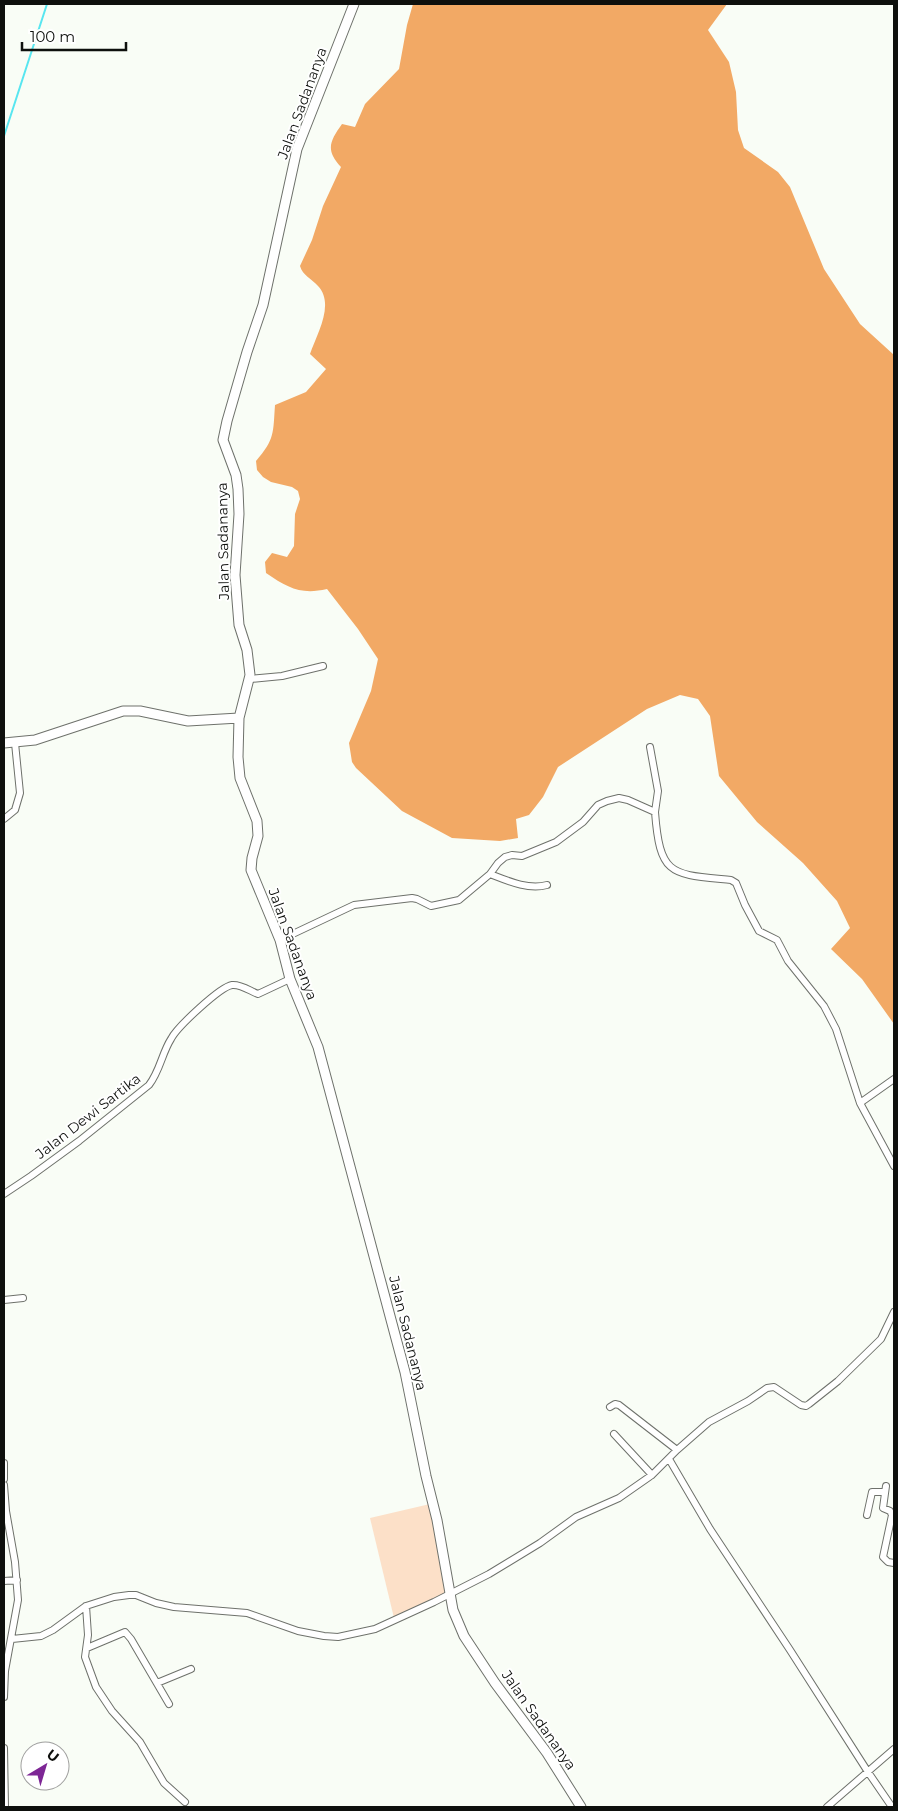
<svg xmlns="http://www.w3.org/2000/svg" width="898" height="1811" viewBox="0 0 898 1811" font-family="Montserrat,sans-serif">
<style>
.green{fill:#fce0c8}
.forest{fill:#f2a965}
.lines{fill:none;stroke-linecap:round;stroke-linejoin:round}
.stream{stroke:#58e6f0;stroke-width:2}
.street-casing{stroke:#6e716b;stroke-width:8}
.secondary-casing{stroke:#6e716b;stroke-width:11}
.street{stroke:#fff;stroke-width:6}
.secondary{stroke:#fff;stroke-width:9}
.labels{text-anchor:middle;stroke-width:4;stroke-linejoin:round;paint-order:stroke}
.street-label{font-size:14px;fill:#0e100d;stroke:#fff}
</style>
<rect width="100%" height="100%" fill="#f9fdf6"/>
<path class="green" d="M 430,1504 L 445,1595 L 394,1618 L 370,1518 Z"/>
<path class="forest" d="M 413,4 L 727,4 L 708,30 L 729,62 L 736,92 L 738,130 L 744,148 L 778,172 L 790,187 L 824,269 L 860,324 L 894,355 L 894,1024 L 862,979 L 831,949 L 850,928 L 837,901 L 803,863 L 757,822 L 719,776 L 710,716 L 698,699 L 680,695 L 647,709 L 558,767 L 543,797 L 529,815 L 516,819 L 518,838 L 500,841 L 452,838 L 402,811 L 356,768 L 352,762 L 349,743 L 371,691 L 378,659 L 358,629 L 327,589 C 301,595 288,588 266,573 L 265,562 L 272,553 L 287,557 L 294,546 L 295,514 L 300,499 L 298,491 L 292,487 L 271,482 L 263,477 L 257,470 L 256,461 C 275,439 273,433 275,405 L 306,392 L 326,369 L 310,354 C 317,334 335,304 318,286 C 311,278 303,276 300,266 L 312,240 L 323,206 L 341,167 C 325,150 330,141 342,124 L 355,127 L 365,104 L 399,69 L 407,25 Z"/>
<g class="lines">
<path class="stream" d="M 4,136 L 47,4"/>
<defs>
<path id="street" d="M 250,679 L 282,676 L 323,666
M 650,747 L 658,791 L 655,812
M 4,819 L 15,810 L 20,793 L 15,743
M 490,874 C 508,881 528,890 547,885
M 280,940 L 354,905 L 412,898 L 417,899 L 431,906 L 459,900 L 490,874 L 498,863 L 505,857 L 512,855 L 522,856 L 556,842 L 583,822 L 598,805 L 607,801 L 619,798 L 628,800 L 655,812 C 660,877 671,874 731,880 L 736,883 L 745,905 L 759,931 L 777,940 L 788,961 L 824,1006 L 836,1029 L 860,1103 L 894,1166
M 860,1103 L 894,1079
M 4,1194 L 31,1176 L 79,1141 L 149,1085 C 160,1071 162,1053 171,1039 C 177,1027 220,987 232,985 C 241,984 250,991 258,994 L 290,979
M 4,1300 L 23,1298
M 610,1407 L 615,1404 L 619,1405 L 677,1450
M 614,1434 L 652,1475
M 669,1459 L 710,1529 L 790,1650 L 868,1772 L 892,1807
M 4,1463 L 4,1479
M 4,1485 L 6,1511 L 15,1562 L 18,1600 L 5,1671 L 4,1697
M 886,1486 L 883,1508 L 890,1511 L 892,1515 L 883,1557 L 888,1562 L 894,1563
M 867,1515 L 872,1492 L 884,1492
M 4,1581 L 17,1580
M 86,1606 L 88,1635 L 85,1657 L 96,1687 L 112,1711 L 140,1742 L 164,1783 L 185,1802
M 12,1639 L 41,1636 L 53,1630 L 86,1606 L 114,1597 L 129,1595 L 136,1595 L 156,1603 L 174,1607 L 247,1613 L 298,1631 L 324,1636 L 338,1637 L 375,1629 L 434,1602 L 489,1574 L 540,1543 L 576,1517 L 619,1498 L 652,1475 L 677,1450 L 709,1422 L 748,1401 L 767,1388 L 774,1387 L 801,1405 L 806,1406 L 809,1404 L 838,1381 L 881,1339 L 894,1312
M 87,1648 L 125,1632 L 131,1639 L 169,1704
M 157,1683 L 191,1669
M 4,1748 L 5,1807
M 827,1807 L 894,1749"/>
<path id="secondary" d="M 354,4 L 297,149 L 263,305 L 247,352 L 227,421 L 223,440 L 236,475 L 238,489 L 239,514 L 235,575 L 239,625 L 247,650 L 250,675 L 239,718 L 238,757 L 240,778 L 257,821 L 258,836 L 252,858 L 251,870 L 280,940 L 290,979 L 318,1047 L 405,1372 L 426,1476 L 437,1520 L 453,1610 L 464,1636 L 495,1683 L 547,1753 L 581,1807
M 4,743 L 35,740 L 123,711 L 140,711 L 188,721 L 239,718"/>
</defs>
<use href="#street" class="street-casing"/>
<use href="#secondary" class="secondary-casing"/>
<use href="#street" class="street"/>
<use href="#secondary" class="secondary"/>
</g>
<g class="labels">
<g class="street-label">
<text transform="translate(302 103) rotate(-70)" y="5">Jalan Sadananya</text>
<text transform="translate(223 541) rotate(-91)" y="5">Jalan Sadananya</text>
<text transform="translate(293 944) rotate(70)" y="5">Jalan Sadananya</text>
<text transform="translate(88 1116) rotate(-38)" y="5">Jalan Dewi Sartika</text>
<text transform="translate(408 1333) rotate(76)" y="5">Jalan Sadananya</text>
<text transform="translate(539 1720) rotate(55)" y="5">Jalan Sadananya</text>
</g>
</g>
<rect width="898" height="1811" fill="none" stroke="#0e100d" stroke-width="10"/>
<g transform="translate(45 1766) rotate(38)"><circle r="24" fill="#ffffff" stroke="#9f9f9e"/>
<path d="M0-4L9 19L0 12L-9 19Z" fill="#7d2695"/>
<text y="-8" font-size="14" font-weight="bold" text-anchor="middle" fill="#0e100d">U</text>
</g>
<path d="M22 42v8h104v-8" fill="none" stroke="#0e100d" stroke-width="2.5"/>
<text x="30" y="42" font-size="15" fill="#0e100d" stroke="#ffffff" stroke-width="4" paint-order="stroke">100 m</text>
</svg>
